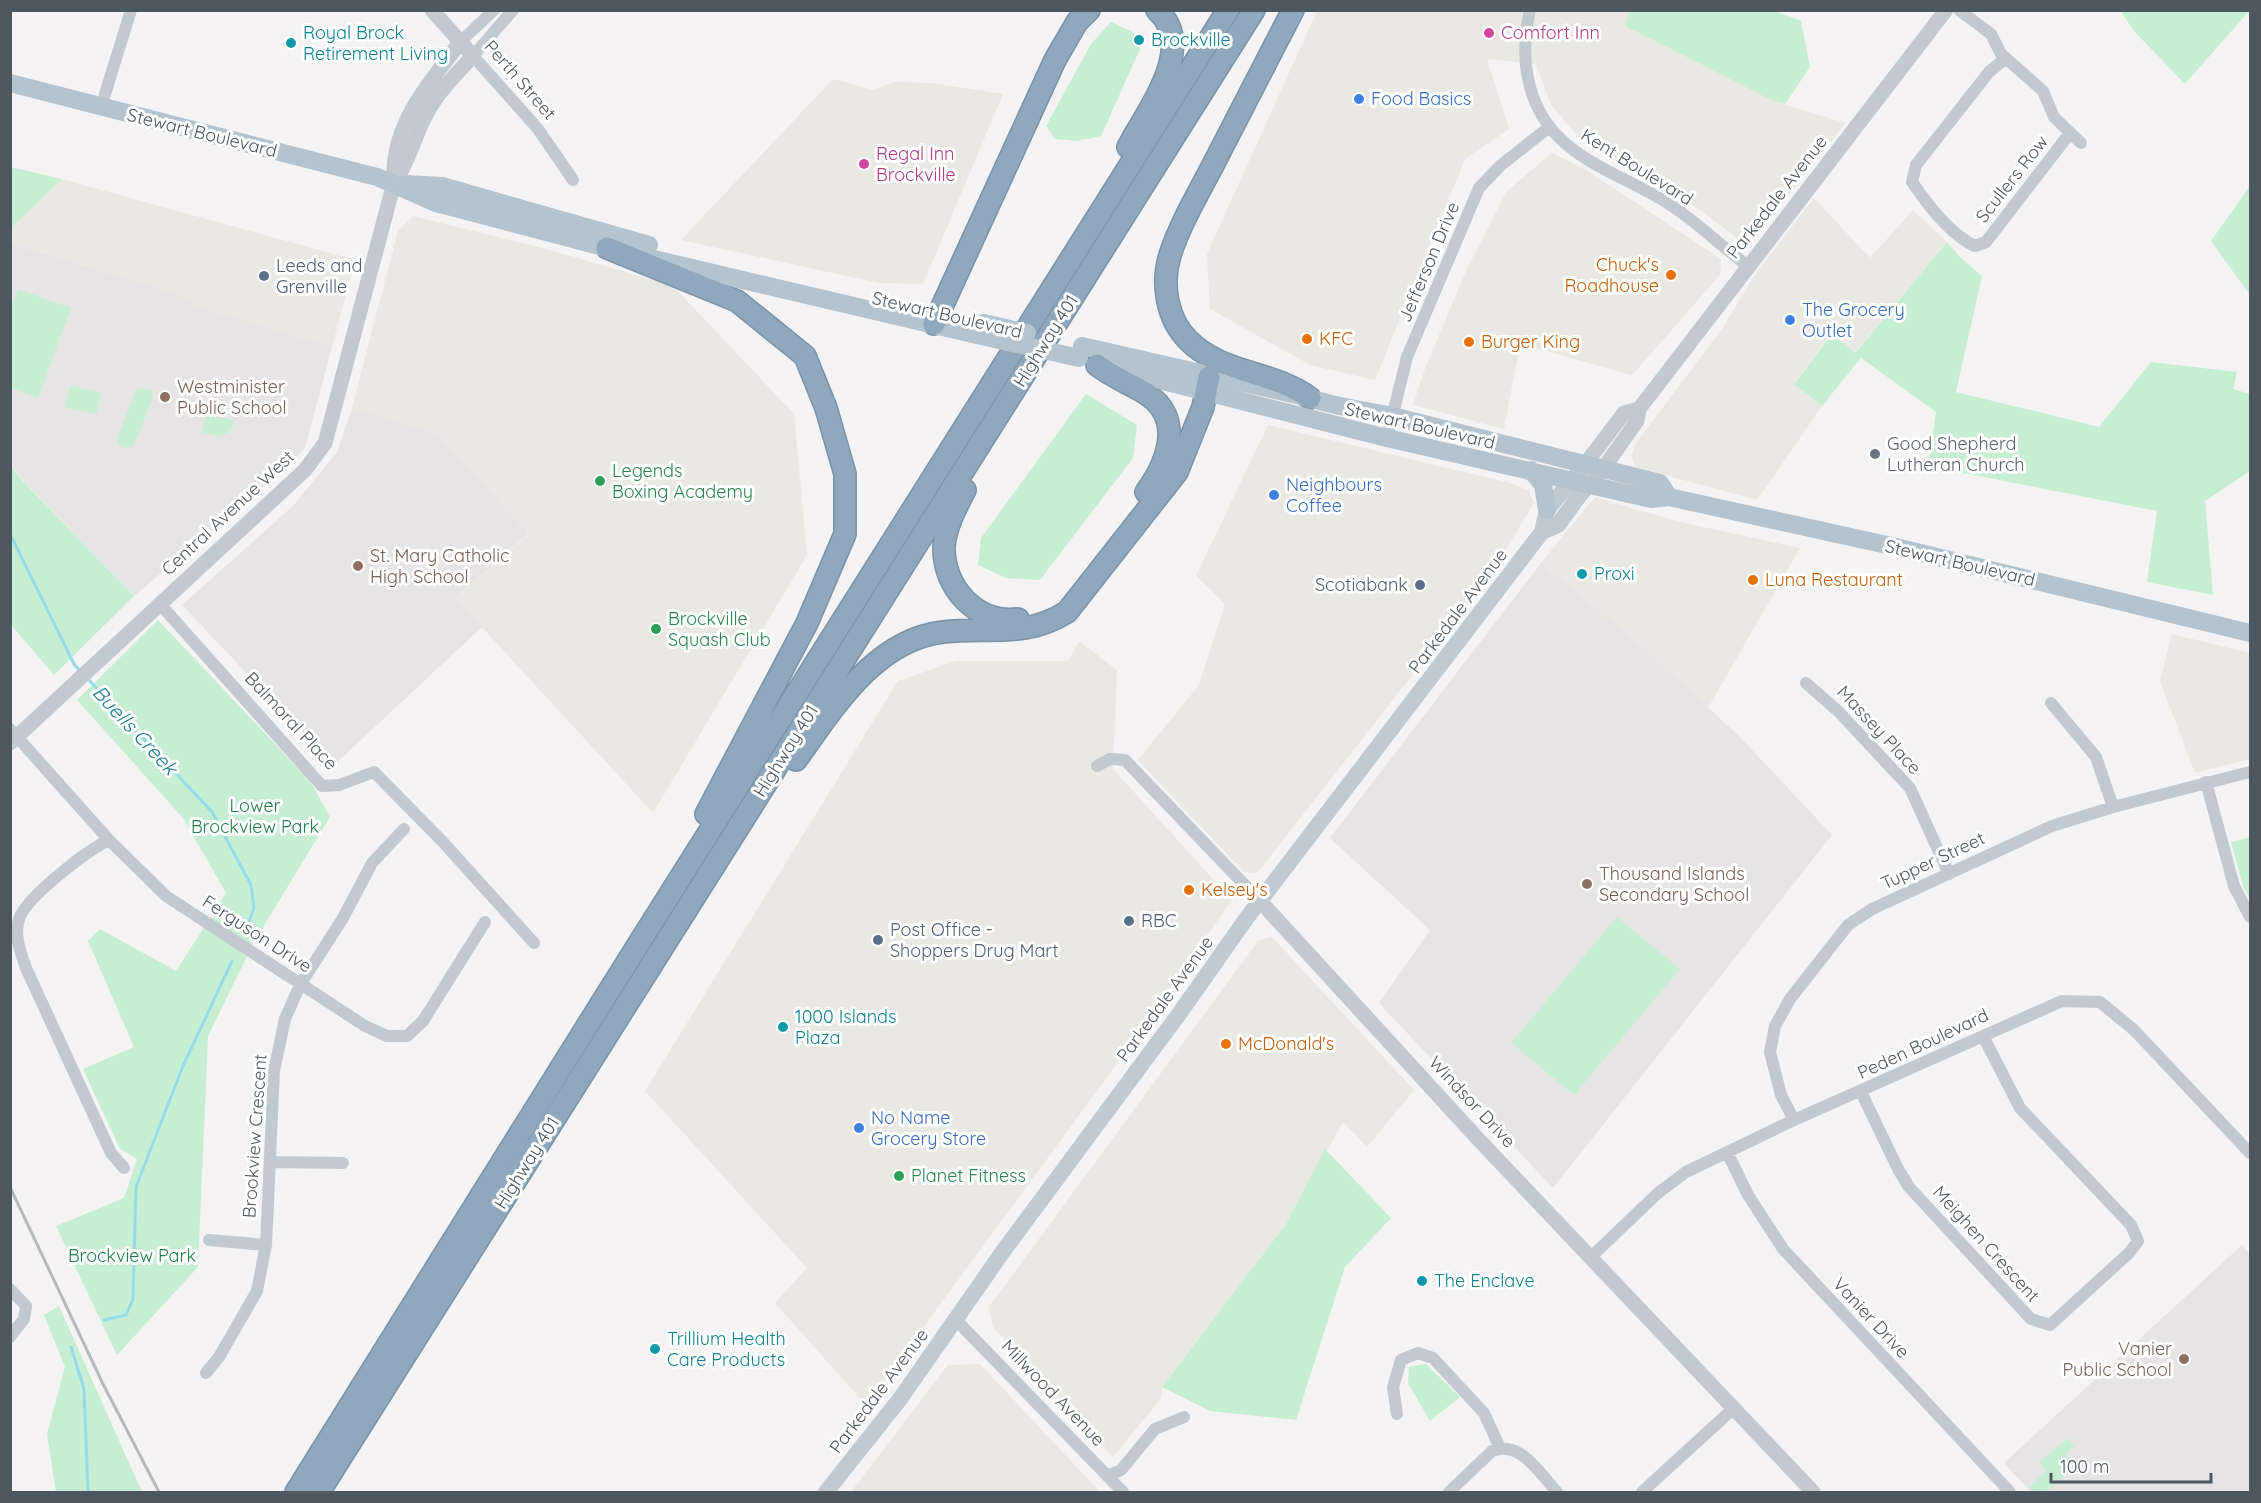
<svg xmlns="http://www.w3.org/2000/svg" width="2261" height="1503" viewBox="0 0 2261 1503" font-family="Quicksand,sans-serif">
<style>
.commercial{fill:#eae8e2}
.education{fill:#e6e4e4}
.green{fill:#c6eed3}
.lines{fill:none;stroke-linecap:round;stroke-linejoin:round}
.stream{stroke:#97dae7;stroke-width:3}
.motorway-casing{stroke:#7a93a9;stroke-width:24}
.minor{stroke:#c2cad0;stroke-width:12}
.tertiary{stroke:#c2cad0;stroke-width:15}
.secondary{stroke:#c0cad2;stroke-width:16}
.primary{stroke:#b5c3cf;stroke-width:18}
.motorway{stroke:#8fa8bd;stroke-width:21}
.rail{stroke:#b5b8bc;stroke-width:3}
.primary-bridge{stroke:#b5c3cf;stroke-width:18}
.hotel-dot{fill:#d1479c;stroke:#fff;stroke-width:2}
.culture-dot{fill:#0f9aa8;stroke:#fff;stroke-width:2}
.shop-dot{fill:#3f7fe0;stroke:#fff;stroke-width:2}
.food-dot{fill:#e8710a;stroke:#fff;stroke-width:2}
.service-dot{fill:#5c6f8a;stroke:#fff;stroke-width:2}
.education-dot{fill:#8d6e63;stroke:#fff;stroke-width:2}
.worship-dot{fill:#6b7280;stroke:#fff;stroke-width:2}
.leisure-dot{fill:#2e9e5b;stroke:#fff;stroke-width:2}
.labels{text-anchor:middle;stroke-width:6;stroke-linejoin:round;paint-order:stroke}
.culture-label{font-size:18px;fill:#0d838f;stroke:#fff;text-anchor:start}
.hotel-label{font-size:18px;fill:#b23c85;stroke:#fff;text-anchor:start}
.street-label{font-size:18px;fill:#4c575f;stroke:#fff}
.shop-label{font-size:18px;fill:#366cbe;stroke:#fff;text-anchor:start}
.food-label{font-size:18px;fill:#c56008;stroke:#fff;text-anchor:start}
.service-label{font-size:18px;fill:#4e5e75;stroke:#fff;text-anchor:start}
.education-label{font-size:18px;fill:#785e54;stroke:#fff;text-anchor:start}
.worship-label{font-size:18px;fill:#5b616d;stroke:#fff;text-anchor:start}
.leisure-label{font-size:18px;fill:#27864d;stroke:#fff;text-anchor:start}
.park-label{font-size:18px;fill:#1f7e49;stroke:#fff}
.water-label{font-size:20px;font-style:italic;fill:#167d90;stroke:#fff}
</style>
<rect width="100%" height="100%" fill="#f5f3f3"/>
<path class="commercial" d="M 1317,11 L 1629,11 L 1625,26 L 1773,101 L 1845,123 L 1749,247 L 1693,205 L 1576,134 L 1551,105 L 1536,64 L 1487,59 L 1509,129 L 1465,159 L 1375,380 L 1310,365 L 1210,309 L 1207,254 Z
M 833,79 L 872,90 L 895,82 L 931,83 L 1003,94 L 923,284 L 879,283 L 681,240 Z
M 1552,153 L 1586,170 L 1721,259 L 1720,275 L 1632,375 L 1520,344 L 1504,429 L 1413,405 L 1426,366 L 1467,269 L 1507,191 Z
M 62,179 L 355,260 L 332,347 L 196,306 L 179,294 L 11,243 L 11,228 Z
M 1814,198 L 1870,258 L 1913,210 L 1947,242 L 1854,353 L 1831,334 L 1794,383 L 1822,406 L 1757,500 L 1636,467 L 1631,456 L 1636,443 L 1722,329 L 1754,276 Z
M 413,216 L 547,249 L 673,286 L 794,414 L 807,555 L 653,813 L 455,598 L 528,535 L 437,434 L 352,408 L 398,231 Z
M 1268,425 L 1510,483 L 1528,490 L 1534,503 L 1499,561 L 1436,645 L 1257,873 L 1244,872 L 1138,760 L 1199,685 L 1225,604 L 1196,576 Z
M 1595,497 L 1676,521 L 1800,548 L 1708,708 L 1628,634 L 1541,563 Z
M 2172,634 L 2250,653 L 2250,759 L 2195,773 L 2160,681 Z
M 1079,641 L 1117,670 L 1113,769 L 1232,900 L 1119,1061 L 866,1405 L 775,1303 L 807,1268 L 645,1091 L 898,681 L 956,661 L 1068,661 Z
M 1272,937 L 1414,1090 L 1367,1147 L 1343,1122 L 1286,1224 L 1162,1387 L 1162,1397 L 1113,1457 L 993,1327 L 989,1307 L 1258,941 Z
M 980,1364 L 1100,1492 L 851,1492 L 948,1365 Z"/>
<path class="education" d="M 10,243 L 179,294 L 196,306 L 332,347 L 305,448 L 273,479 L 134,596 L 20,477 L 11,464 Z
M 352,408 L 437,434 L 528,534 L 455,598 L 482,627 L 334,765 L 182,605 L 294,505 L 337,452 Z
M 1541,563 L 1628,634 L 1738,735 L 1832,835 L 1553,1188 L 1379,1003 L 1430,930 L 1330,838 Z
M 2242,1245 L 2250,1255 L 2250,1492 L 2031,1492 L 2004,1463 Z"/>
<path class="green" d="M 1629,11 L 1775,11 L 1801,21 L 1810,67 L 1785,104 L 1773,101 L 1625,26 Z
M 2121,11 L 2249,11 L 2185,84 L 2133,30 Z
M 1111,22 L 1133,32 L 1140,49 L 1101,136 L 1077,141 L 1055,139 L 1046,126 L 1091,44 Z
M 11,167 L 62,179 L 11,228 L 10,167 Z
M 2250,186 L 2250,295 L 2211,241 Z
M 1947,242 L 1960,257 L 1982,276 L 1956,392 L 2099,427 L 2151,362 L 2237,372 L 2233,389 L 2250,394 L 2250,471 L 2205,501 L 2213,595 L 2147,582 L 2157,511 L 1928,466 L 1936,412 L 1861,358 L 1822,406 L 1794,384 L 1832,334 L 1855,353 Z
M 18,289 L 71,308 L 38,398 L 11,388 L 11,308 Z
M 70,386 L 101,393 L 96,414 L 65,407 Z
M 137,388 L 151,390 L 153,398 L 133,447 L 123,448 L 118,443 L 118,436 Z
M 1086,394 L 1137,425 L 1133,458 L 1040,580 L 1006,578 L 978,565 L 981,538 Z
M 207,414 L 234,421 L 231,430 L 220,437 L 201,432 Z
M 10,464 L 20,478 L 134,596 L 54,675 L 11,625 Z
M 158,620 L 310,781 L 330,817 L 254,942 L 208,1036 L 198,1267 L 117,1355 L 56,1226 L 124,1198 L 137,1159 L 120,1149 L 83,1069 L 134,1047 L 88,941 L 100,929 L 176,971 L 226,893 L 183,818 L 77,700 Z
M 2250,837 L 2250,899 L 2243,886 L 2231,842 Z
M 1617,917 L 1680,969 L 1574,1095 L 1511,1043 Z
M 1325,1149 L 1391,1218 L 1345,1267 L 1296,1420 L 1210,1411 L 1162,1387 L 1286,1224 Z
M 59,1306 L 142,1492 L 56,1492 L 47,1434 L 65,1367 L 44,1315 Z
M 1426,1364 L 1460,1397 L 1430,1421 L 1408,1383 L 1409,1367 Z
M 2068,1438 L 2074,1447 L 2065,1454 L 2070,1460 C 2065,1478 2054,1493 2034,1492 L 2029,1487 L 2046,1470 L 2039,1462 Z"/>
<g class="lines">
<path class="stream" d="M 10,534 L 74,664 L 80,671
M 87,678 L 212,812 L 251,885 L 254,908 L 249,922
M 104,1320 L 126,1315 L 133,1299 L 136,1187 L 183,1066 L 232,961
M 71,1347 L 84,1389 L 88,1492"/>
<defs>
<path id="motorway" d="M 1293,10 C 1266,62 1240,113 1213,165 C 1198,194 1180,224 1170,255 C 1161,284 1167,319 1188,340 C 1221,374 1274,371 1310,398
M 1128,147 C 1147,110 1198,47 1157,10
M 607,248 L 737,301 L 805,356 L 826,408 L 845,474 L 845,534 L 807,623 L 706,814
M 934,324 L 1055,60 L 1077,22 L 1089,10
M 1097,365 C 1112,377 1129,383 1145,393 C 1185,417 1168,462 1146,492
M 965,490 C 956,507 945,528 944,547 C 943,587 976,624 1018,619
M 796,760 C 833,709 874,640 943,632 C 989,626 1024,639 1067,612 L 1177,472 L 1203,407 L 1209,377
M 296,1492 L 641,940 L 1228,10
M 319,1492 L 1254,10"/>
</defs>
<use href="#motorway" class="motorway-casing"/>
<path class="minor" d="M 513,10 L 473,56 L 538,129 L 573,180
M 1530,10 C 1524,37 1523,60 1530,87 C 1549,157 1614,169 1669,204 C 1697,222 1721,246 1748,266
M 1959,10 L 1991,34 L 2001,54 L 2043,91 L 2054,117 L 2081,143
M 460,42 L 494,10
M 2006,58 L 1989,72 L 1916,165 L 1912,182 C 1927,204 1951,235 1975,246 L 1986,242 L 2070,133
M 101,107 L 131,10
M 1387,438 L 1407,357 L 1479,188 L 1500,166 L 1548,128
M 160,604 L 322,786 L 339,785 L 374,772 L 442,841 L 534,943
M 1806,683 L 1839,712 L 1910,788 L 1949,874
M 2051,703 L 2096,757 L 2113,807
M 10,729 L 109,840 L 166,896 L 365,1026 L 387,1036 L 407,1036 L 423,1021 L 485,922
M 1097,766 L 1110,759 L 1125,760 L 1260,901
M 2206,782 L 2234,886 L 2250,917
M 109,840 C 88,850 26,897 19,919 C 14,936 20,951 26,968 L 111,1153 L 124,1168
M 1861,1092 L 1898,1169 L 1909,1187 L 2031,1319 L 2050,1325 L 2129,1253 L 2138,1241 L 2131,1225 L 2020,1108 L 1983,1036
M 1794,1120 L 1781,1095 L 1770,1052 L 1775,1026 L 1790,999 L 1848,925 L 1872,909 L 2052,826 L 2113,807 L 2250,772
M 1727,1152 L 1748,1195 L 1783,1249 L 2010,1492
M 271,1162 L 343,1163
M 209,1240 L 266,1245
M 1591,1257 L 1658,1193 L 1686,1172 L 1794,1120 L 2062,1001 L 2100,1002 L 2134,1030 L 2250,1153
M 10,1289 L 26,1306 L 24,1319 L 10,1337
M 956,1320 L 1123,1492
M 206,1373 L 219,1357 L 257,1291 L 266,1245 L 274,1071 L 285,1019 L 300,985 L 343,918 L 372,863 L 404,829
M 1397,1414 L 1393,1387 L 1401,1360 L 1418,1353 L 1433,1358 L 1484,1413 L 1500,1448
M 1107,1476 L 1121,1470 L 1155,1429 L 1184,1417
M 1449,1492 L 1492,1451 C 1520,1439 1541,1475 1557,1492
M 1642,1492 L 1734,1408"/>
<path class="tertiary" d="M 394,183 C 410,160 413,139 426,115 C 437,93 456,74 473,56 L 432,10
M 1586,463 L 1624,413 L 1639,409
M 1603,469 L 1637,421 L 1639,409 L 1946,10
M 10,743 L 305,470 L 325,443 L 394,183 C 390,125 428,86 460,42
M 1260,901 L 1479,1140 L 1813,1492"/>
<path class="secondary" d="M 1542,532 L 1558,525 L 1579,496 L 1597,476
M 826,1492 L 900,1399 L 1004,1250 L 1179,1014 L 1246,919 L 1542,532 L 1547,510 L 1586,463"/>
<path class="primary" d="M 10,83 L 377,177 L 436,203 L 607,248 L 977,335
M 406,184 L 442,186 L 649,245
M 1082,346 L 1310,398 C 1342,409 1375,411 1408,420 C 1492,441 1576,462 1660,483 L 1669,497
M 1108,367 L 1387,438 L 1651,499 L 1669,497 L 1896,547 L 2250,633
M 1531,470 L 1543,485 L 1547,510"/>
<use href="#motorway" class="motorway"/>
<path class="rail" d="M 10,1187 L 103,1384 L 159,1492"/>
<path class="primary-bridge" d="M 984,323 L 1027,333
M 977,335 L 1079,358"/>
</g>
<g class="hotel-dot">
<circle cx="1489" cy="33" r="6"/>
<circle cx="864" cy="164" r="6"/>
</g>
<g class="culture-dot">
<circle cx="1139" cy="40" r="6"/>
<circle cx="291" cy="43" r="6"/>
<circle cx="1582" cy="574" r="6"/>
<circle cx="783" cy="1027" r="6"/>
<circle cx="1422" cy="1281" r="6"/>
<circle cx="655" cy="1349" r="6"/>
</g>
<g class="shop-dot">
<circle cx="1359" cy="99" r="6"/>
<circle cx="1790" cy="320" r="6"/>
<circle cx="1274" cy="495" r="6"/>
<circle cx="859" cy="1128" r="6"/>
</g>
<g class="food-dot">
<circle cx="1671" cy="275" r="6"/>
<circle cx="1307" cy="339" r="6"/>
<circle cx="1469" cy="342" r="6"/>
<circle cx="1753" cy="580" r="6"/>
<circle cx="1189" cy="890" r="6"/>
<circle cx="1226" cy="1044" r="6"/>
</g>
<g class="service-dot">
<circle cx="264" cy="276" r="6"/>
<circle cx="1420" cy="585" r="6"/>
<circle cx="1129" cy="921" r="6"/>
<circle cx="878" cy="940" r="6"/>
</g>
<g class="education-dot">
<circle cx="165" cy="397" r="6"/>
<circle cx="358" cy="566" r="6"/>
<circle cx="1587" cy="884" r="6"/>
<circle cx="2184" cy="1359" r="6"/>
</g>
<circle class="worship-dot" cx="1875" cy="454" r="6"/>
<g class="leisure-dot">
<circle cx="600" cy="481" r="6"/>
<circle cx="656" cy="629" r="6"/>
<circle cx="899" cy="1176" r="6"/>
</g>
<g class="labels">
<g class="culture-label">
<text x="303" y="39">Royal Brock<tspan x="303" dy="21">Retirement Living</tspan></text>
<text x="1151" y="46">Brockville</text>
<text x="1594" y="580">Proxi</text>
<text x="795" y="1023">1000 Islands<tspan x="795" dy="21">Plaza</tspan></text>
<text x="1434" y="1287">The Enclave</text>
<text x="667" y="1345">Trillium Health<tspan x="667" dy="21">Care Products</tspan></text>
</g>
<g class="hotel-label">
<text x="1501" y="39">Comfort Inn</text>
<text x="876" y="160">Regal Inn<tspan x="876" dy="21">Brockville</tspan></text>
</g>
<g class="street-label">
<text transform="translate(520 80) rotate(49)" y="6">Perth Street</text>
<text transform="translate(202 133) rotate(14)" y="6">Stewart Boulevard</text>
<text transform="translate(1637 167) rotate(32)" y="6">Kent Boulevard</text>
<text transform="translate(2012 179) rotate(-52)" y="6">Scullers Row</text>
<text transform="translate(1777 197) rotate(-52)" y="6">Parkedale Avenue</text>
<text transform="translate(1429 262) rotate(-67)" y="6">Jefferson Drive</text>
<text transform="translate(947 315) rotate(13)" y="6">Stewart Boulevard</text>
<text transform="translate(1046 341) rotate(-58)" y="6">Highway 401</text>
<text transform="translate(1420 426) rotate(13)" y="6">Stewart Boulevard</text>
<text transform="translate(228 513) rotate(-43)" y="6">Central Avenue West</text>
<text transform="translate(1960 563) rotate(13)" y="6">Stewart Boulevard</text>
<text transform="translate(1458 611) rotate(-53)" y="6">Parkedale Avenue</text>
<text transform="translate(291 721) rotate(47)" y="6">Balmoral Place</text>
<text transform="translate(1879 730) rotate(47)" y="6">Massey Place</text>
<text transform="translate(786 751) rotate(-58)" y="6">Highway 401</text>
<text transform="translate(1933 861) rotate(-25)" y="6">Tupper Street</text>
<text transform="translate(257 934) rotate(33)" y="6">Ferguson Drive</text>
<text transform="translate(1165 999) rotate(-54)" y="6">Parkedale Avenue</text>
<text transform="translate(1923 1044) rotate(-25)" y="6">Peden Boulevard</text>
<text transform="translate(1472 1102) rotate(47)" y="6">Windsor Drive</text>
<text transform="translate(255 1136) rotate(-86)" y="6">Brookview Crescent</text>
<text transform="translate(527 1163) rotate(-58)" y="6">Highway 401</text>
<text transform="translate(1986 1244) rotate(48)" y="6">Meighen Crescent</text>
<text transform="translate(1871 1318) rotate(47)" y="6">Vanier Drive</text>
<text transform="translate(879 1391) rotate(-53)" y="6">Parkedale Avenue</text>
<text transform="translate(1053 1393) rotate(46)" y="6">Millwood Avenue</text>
</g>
<g class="shop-label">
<text x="1371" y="105">Food Basics</text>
<text x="1802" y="316">The Grocery<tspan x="1802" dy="21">Outlet</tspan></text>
<text x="1286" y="491">Neighbours<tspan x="1286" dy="21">Coffee</tspan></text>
<text x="871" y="1124">No Name<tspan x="871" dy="21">Grocery Store</tspan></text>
</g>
<g class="food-label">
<text x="1659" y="271" text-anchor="end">Chuck's<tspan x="1659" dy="21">Roadhouse</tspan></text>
<text x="1319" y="345">KFC</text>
<text x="1481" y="348">Burger King</text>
<text x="1765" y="586">Luna Restaurant</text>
<text x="1201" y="896">Kelsey's</text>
<text x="1238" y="1050">McDonald's</text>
</g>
<g class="service-label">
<text x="276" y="272">Leeds and<tspan x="276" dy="21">Grenville</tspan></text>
<text x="1408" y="591" text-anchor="end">Scotiabank</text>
<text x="1141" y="927">RBC</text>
<text x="890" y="936">Post Office -<tspan x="890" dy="21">Shoppers Drug Mart</tspan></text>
</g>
<g class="education-label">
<text x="177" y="393">Westminister<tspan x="177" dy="21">Public School</tspan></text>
<text x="370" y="562">St. Mary Catholic<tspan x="370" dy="21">High School</tspan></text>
<text x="1599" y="880">Thousand Islands<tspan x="1599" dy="21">Secondary School</tspan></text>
<text x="2172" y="1355" text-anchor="end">Vanier<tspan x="2172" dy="21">Public School</tspan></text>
</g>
<g class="worship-label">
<text x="1887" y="450">Good Shepherd<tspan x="1887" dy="21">Lutheran Church</tspan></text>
</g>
<g class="leisure-label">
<text x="612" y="477">Legends<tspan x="612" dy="21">Boxing Academy</tspan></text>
<text x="668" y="625">Brockville<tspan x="668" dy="21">Squash Club</tspan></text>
<text x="911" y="1182">Planet Fitness</text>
</g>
<g class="park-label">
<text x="255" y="812">Lower<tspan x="255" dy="21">Brockview Park</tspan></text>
<text x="132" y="1262">Brockview Park</text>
</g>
<g class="water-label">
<text transform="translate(135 730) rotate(47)" y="7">Buells Creek</text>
</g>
</g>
<rect width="2261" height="1503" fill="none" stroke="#4c575f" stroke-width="24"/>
<path d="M2051 1473v9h160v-9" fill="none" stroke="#4c575f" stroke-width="3"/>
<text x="2060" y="1473" font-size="18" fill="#4c575f" stroke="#ffffff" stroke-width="4.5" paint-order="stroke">100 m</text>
</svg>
